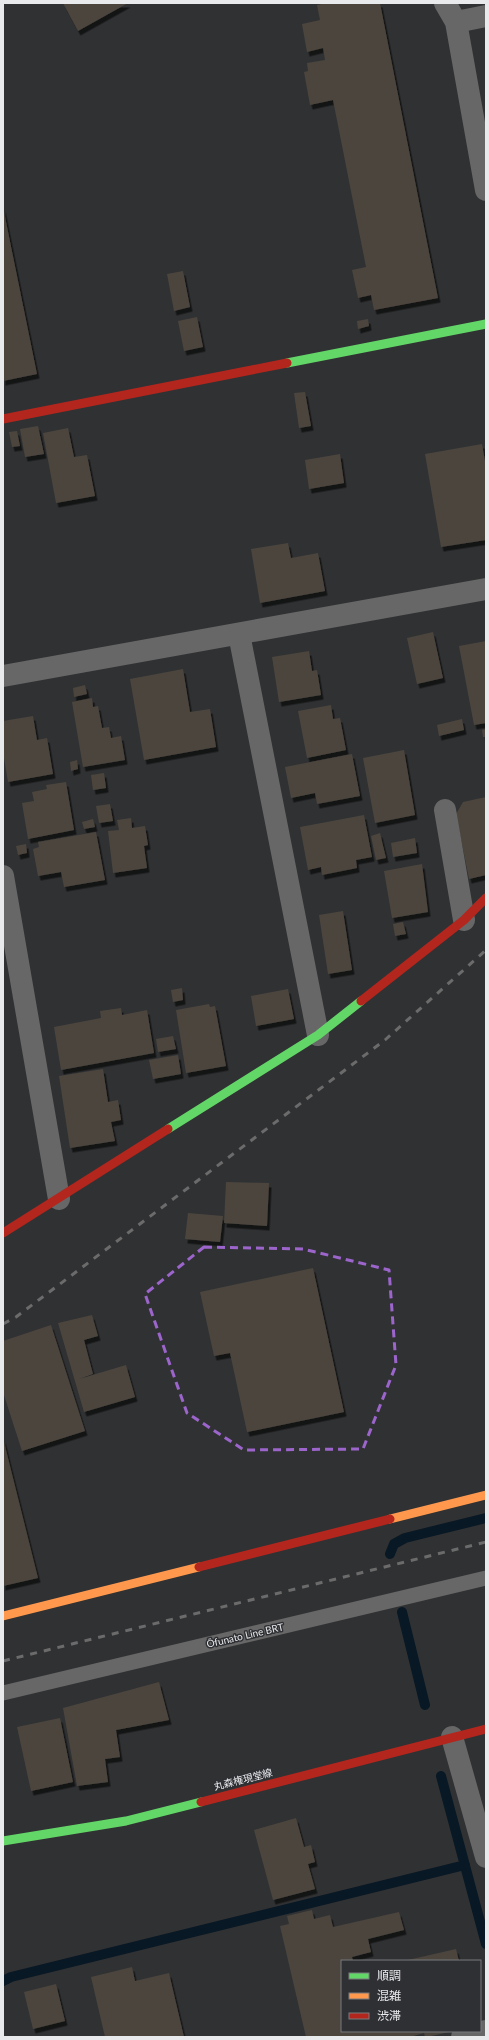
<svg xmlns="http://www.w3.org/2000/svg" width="489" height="2040" viewBox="0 0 489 2040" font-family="Lato,'Noto Sans JP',sans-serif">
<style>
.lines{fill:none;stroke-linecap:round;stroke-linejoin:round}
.stream{stroke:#081824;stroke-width:10}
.building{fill:#4b453e;filter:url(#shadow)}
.lane{stroke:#676767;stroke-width:15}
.street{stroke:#676767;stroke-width:22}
.fast{stroke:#63d668;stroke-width:9}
.slow{stroke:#ff974d;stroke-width:9}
.jam{stroke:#b3261e;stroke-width:9}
.rail{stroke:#6b6b6b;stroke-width:3;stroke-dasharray:7 7;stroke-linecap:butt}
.marked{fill:none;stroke:#9c65cc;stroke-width:3;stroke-dasharray:8 5;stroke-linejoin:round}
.labels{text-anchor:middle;stroke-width:3;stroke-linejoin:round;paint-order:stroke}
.street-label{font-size:10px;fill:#e9eaec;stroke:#2f3034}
</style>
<defs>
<filter id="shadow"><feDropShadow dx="2.5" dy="4.5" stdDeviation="0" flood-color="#0009"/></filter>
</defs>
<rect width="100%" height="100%" fill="#303133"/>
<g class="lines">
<path class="stream" d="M 390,1554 L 394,1544 L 405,1538 L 486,1518
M 402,1612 L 425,1705
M 441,1776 L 486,1944
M 3,1981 L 11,1977 L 465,1865"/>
</g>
<path class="building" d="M 63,3 L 128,3 L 78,31 Z
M 326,3 L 380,3 L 438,298 L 374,310 L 371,295 L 358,298 L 352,270 L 366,267 L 333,100 L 310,105 L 304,72 L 308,71 L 307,63 L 325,60 L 323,48 L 307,52 L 302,24 L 320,20 L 317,5 Z
M 3,207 L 37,374 L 3,381 Z
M 183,271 L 190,307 L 174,311 L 167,274 Z
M 197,317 L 203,347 L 184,351 L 178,321 Z
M 368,319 L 369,326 L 358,329 L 357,321 Z
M 305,392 L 311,426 L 299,428 L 294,393 Z
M 38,426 L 44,454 L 25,457 L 20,429 Z
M 68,428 L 74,457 L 87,455 L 95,496 L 56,503 L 43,433 Z
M 17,431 L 20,446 L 12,447 L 9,432 Z
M 482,444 L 486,467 L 486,540 L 441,547 L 425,454 Z
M 340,454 L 344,483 L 309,489 L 305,460 Z
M 288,543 L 291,558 L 318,553 L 325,591 L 260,603 L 251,549 Z
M 433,632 L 443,678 L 417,684 L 407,638 Z
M 486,641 L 486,723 L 474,725 L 459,646 Z
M 309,651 L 312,671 L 317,670 L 321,695 L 279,702 L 272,657 Z
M 183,669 L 190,712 L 210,709 L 216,747 L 144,760 L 130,679 Z
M 85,685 L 87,694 L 74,697 L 73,688 Z
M 92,698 L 93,707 L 98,706 L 102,728 L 109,727 L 111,738 L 121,736 L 125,760 L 83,767 L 72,702 Z
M 331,705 L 333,719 L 340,718 L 346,750 L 307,758 L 298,711 Z
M 33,716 L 37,740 L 47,738 L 53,774 L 8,782 L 3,752 L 3,721 Z
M 462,719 L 464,730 L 439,736 L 437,725 Z
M 486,729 L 486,737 L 483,737 L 482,730 Z
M 404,750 L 415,815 L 375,823 L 363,758 Z
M 352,754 L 360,796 L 317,804 L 315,793 L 291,798 L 285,767 Z
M 77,760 L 78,769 L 71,771 L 70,762 Z
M 104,773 L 106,788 L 93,790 L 91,775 Z
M 66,782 L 74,830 L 28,839 L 22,803 L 34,801 L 32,792 L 47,789 L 46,785 Z
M 486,797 L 486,875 L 469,879 L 456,814 L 463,802 Z
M 110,804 L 113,821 L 99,823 L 96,806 Z
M 364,815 L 372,857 L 356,860 L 357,868 L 322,875 L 321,867 L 308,870 L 300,827 Z
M 131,818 L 132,828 L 145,826 L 148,845 L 144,846 L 147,868 L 113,873 L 108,831 L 119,830 L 117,820 Z
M 93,819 L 95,827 L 84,829 L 82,822 Z
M 96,832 L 105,880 L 64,887 L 61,872 L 38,876 L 33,849 L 39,847 L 38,842 Z
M 380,833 L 386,858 L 376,860 L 371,836 Z
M 415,838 L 417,853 L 393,857 L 391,843 Z
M 26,844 L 27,853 L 18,855 L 16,846 Z
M 422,864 L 428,912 L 392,918 L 384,871 Z
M 343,911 L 352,970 L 328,974 L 319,915 Z
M 403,922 L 406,934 L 395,936 L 393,924 Z
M 182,988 L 183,1000 L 173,1002 L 171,990 Z
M 288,989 L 294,1019 L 256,1026 L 251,996 Z
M 209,1004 L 210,1007 L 215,1006 L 226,1066 L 186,1073 L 176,1010 Z
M 121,1008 L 122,1015 L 147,1010 L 154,1053 L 61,1070 L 54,1027 L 101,1018 L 100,1011 Z
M 173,1036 L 176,1049 L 158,1052 L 156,1039 Z
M 178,1055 L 181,1074 L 153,1079 L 149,1060 Z
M 103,1069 L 108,1102 L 118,1100 L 121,1120 L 111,1122 L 115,1141 L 70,1148 L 59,1076 Z
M 226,1182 L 269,1183 L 267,1226 L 224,1223 Z
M 188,1213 L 223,1216 L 220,1242 L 185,1239 Z
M 313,1268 L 344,1412 L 247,1432 L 230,1353 L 214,1356 L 200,1292 Z
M 92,1315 L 98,1336 L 84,1340 L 93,1374 L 79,1379 L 126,1365 L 135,1397 L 84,1412 L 58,1323 Z
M 51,1325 L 85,1431 L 22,1451 L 3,1392 L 3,1341 Z
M 3,1438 L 38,1578 L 3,1586 Z
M 159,1682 L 169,1720 L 116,1730 L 120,1757 L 105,1759 L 108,1782 L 77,1786 L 63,1708 Z
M 60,1718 L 73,1782 L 31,1791 L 17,1727 Z
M 296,1818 L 304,1847 L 311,1845 L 315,1862 L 308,1864 L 315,1889 L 273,1900 L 254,1830 Z
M 312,1910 L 314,1919 L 330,1915 L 333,1927 L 399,1912 L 404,1930 L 368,1939 L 371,1952 L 352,1957 L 353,1961 L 342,1961 L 342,2031 L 449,2032 L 427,2037 L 425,2037 L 424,2033 L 410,2037 L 306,2037 L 280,1926 L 289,1924 L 287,1916 Z
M 456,1949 L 459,1961 L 409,1961 L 408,1960 Z
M 132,1967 L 135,1981 L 169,1973 L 184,2037 L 105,2037 L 91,1977 Z
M 56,1984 L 65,2021 L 33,2029 L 24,1992 Z"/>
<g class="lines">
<path class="lane" d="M 3,1693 L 486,1578"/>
<path class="street" d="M 445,3 L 456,22 L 486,190
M 456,22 L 486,16
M 239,634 L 318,1035
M 3,676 L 486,589
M 445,810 L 464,920
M 3,876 L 59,1199
M 452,1737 L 486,1857
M 462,2037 L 486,2031"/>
<path class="fast" d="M 287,363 L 486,324
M 168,1129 L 318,1035 L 361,1001
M 3,1841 L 126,1821 L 201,1802"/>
<path class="slow" d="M 390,1519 L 486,1495
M 3,1616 L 199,1567"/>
<path class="jam" d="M 3,419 L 287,363
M 361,1001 L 464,920 L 486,898
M 3,1233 L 168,1129
M 199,1567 L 390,1519
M 201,1802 L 486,1729"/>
<path class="rail" d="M 3,1324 L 16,1317 L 385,1040 L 486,950
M 3,1661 L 486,1542"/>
</g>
<path class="marked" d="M 204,1247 L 303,1249 L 389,1270 L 396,1365 L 363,1449 L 244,1450 L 187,1413 L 145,1294 Z"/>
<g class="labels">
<g class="street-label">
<text transform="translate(245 1635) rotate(-13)" y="4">Ōfunato Line BRT</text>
<text transform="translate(243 1779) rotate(-14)" y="4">丸森権現堂線</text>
</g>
</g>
<rect width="489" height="2040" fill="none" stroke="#e9eaec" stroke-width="8"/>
<rect x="341" y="1960" width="140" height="72" fill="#2f3034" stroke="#797a7e"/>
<rect x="349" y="1973" width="20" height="6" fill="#63d668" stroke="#797a7e"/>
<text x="377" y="1980" font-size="12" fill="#e9eaec">順調</text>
<rect x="349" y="1993" width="20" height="6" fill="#ff974d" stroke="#797a7e"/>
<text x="377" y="2000" font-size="12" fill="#e9eaec">混雑</text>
<rect x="349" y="2013" width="20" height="6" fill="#b3261e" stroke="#797a7e"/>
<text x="377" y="2020" font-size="12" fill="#e9eaec">渋滞</text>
</svg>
